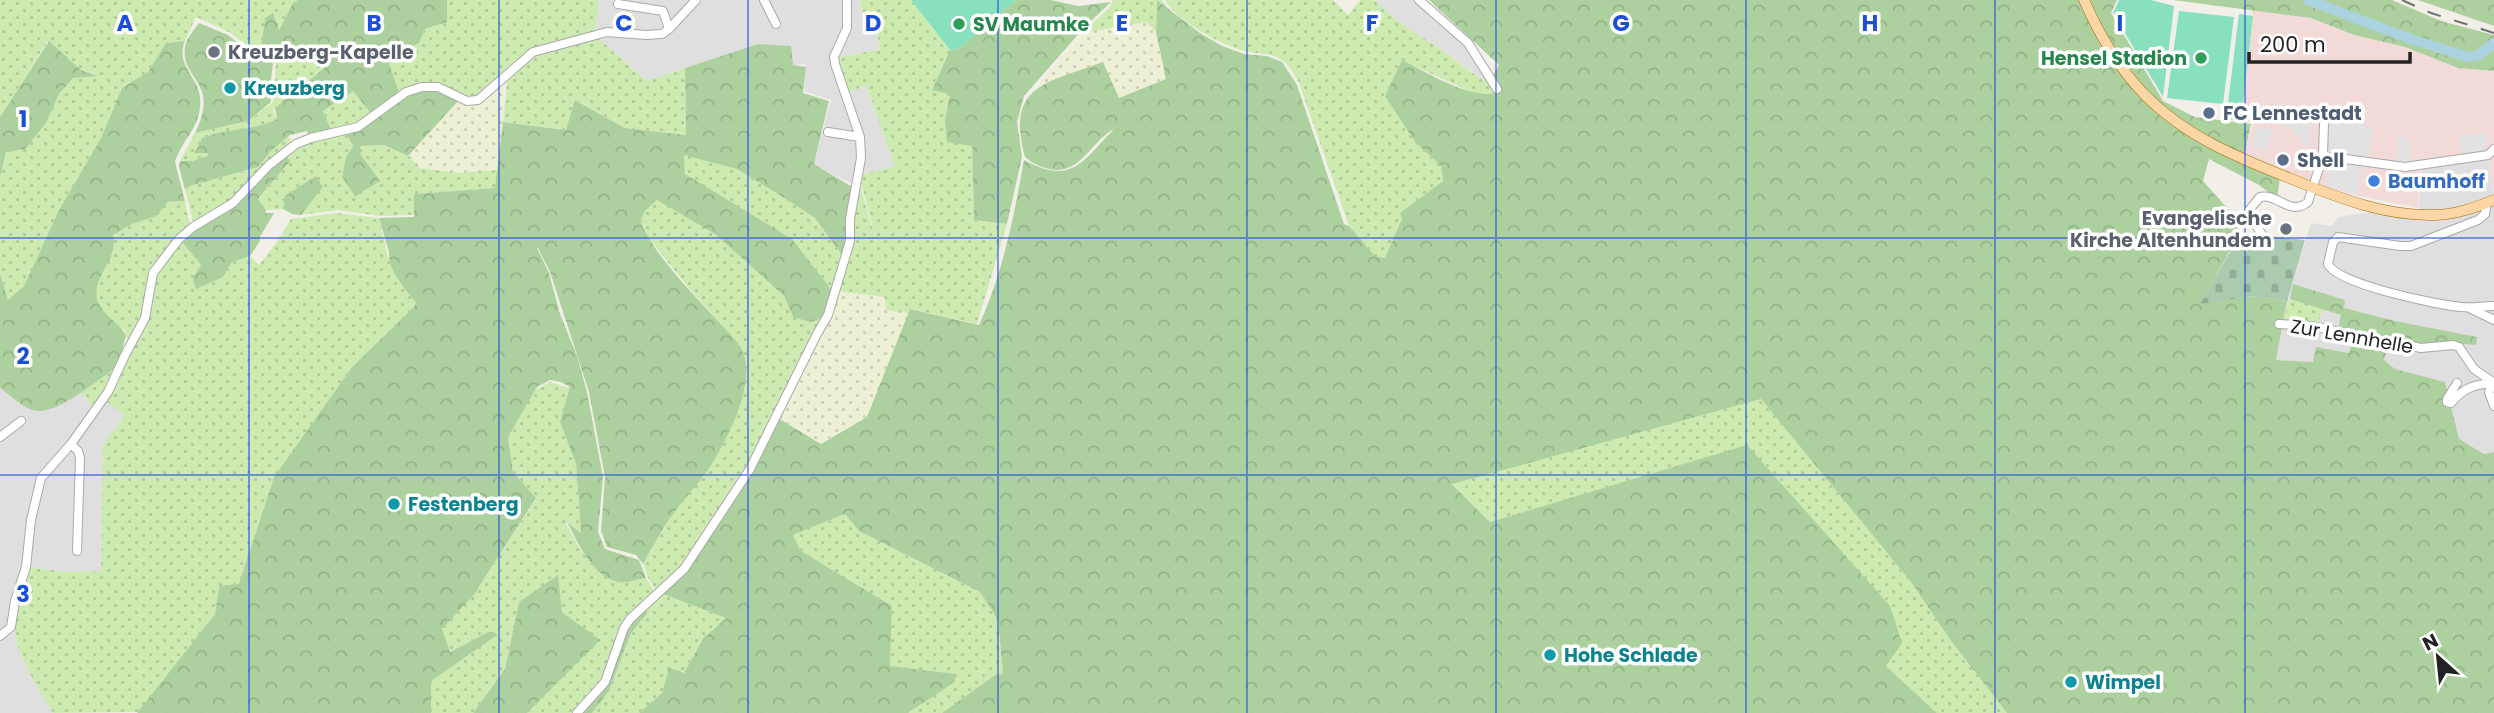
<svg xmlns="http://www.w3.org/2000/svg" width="2494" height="713" viewBox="0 0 2494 713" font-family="Poppins,sans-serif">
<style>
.residential{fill:#e0dfdf}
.commercial{fill:#f2dad9}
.farmland{fill:url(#farmland-dots)}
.grass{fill:url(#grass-dots)}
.forest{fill:url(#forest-crowns)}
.cemetery{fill:url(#cemetery-stones)}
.pitch{fill:#88e0be}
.parking{fill:#e2e2e2}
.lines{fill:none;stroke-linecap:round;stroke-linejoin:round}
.river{stroke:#aad3df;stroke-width:10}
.minor-casing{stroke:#a9a9a9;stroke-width:10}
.major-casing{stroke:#a06b00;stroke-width:11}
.minor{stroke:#fff;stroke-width:8}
.major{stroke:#fcd6a4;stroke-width:10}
.rail{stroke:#707070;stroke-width:2;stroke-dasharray:14 14;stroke-linecap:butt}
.grid{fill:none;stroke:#1d4ed8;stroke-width:2;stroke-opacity:0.55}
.leisure-dot{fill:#2e9e5b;stroke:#fff;stroke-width:2.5}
.worship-dot{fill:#6b7280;stroke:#fff;stroke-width:2.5}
.culture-dot{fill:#0f9aa8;stroke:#fff;stroke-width:2.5}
.service-dot{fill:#5c6f8a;stroke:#fff;stroke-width:2.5}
.shop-dot{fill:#3f7fe0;stroke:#fff;stroke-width:2.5}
.labels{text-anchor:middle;stroke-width:7;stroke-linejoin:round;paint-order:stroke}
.leisure-label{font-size:19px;font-weight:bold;fill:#27864d;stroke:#fff;text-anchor:start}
.worship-label{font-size:19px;font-weight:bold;fill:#5b616d;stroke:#fff;text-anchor:start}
.culture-label{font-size:19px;font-weight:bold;fill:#0d838f;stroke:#fff;text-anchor:start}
.service-label{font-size:19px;font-weight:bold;fill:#4e5e75;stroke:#fff;text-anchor:start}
.shop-label{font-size:19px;font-weight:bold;fill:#366cbe;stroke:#fff;text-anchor:start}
.street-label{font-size:19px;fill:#222;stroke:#fff}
.grid-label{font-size:23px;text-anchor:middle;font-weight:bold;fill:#1d4ed8;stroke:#fff;stroke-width:7;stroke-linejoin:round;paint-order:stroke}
</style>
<defs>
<pattern id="farmland-dots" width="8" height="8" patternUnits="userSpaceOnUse" patternTransform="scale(1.75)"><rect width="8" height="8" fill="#eef0d5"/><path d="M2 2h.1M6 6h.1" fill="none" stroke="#ccceb7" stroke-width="1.8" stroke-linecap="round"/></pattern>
<pattern id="grass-dots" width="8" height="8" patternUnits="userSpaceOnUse" patternTransform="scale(1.75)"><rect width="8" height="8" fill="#cdebb0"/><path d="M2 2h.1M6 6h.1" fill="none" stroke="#b0c997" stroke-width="1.8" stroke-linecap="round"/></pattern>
<pattern id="forest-crowns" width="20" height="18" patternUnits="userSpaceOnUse" patternTransform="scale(1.75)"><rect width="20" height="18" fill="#add19e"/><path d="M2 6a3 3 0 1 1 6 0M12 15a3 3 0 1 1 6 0" fill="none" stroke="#95b388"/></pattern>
<pattern id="cemetery-stones" width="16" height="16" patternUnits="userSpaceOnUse" patternTransform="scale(1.75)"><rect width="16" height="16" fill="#aacbaf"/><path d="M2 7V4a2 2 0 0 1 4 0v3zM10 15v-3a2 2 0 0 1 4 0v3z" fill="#92ae96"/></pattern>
</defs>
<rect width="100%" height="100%" fill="#f2efe9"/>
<path class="residential" d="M 599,0 L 860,0 L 866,32 L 877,31 L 880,49 L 837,58 L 832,67 L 841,96 L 866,85 L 895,166 L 862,174 L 854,183 L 850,183 L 814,164 L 831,100 L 804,91 L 806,64 L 793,65 L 758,44 L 647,81 L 597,37 L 595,28 Z
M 1375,0 L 1415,0 L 1460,38 L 1488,77 L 1483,80 L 1444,51 L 1412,33 L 1393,19 Z
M 2489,158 L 2491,183 L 2494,193 L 2494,452 L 2484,454 L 2458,439 L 2445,382 L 2395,369 L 2384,360 L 2387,346 L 2349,353 L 2316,347 L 2314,362 L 2276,360 L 2287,301 L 2311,223 L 2332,226 L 2338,217 L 2379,211 L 2418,217 L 2422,167 Z
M 0,388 L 32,410 L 46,409 L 69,400 L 81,392 L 95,412 L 104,400 L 125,414 L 103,446 L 101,571 L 68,572 L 28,567 L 15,624 L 16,639 L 22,657 L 53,713 L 0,713 Z"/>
<path class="commercial" d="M 2251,8 L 2311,18 L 2354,35 L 2405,47 L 2458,68 L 2494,71 L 2494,190 L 2491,183 L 2489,154 L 2421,163 L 2418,208 L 2350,194 L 2307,180 L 2245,153 L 2253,123 L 2241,121 L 2253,16 Z"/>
<path class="farmland" d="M 1146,22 L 1156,32 L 1166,79 L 1119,98 L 1103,63 L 1037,87 L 1082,33 Z
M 508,76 L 498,170 L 459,173 L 420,168 L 408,156 L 459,100 L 472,105 L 480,102 Z
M 837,291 L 886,297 L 886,310 L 909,313 L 867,417 L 821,444 L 778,418 Z"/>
<path class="grass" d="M 0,0 L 298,0 L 293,3 L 278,31 L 273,14 L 265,18 L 261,56 L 229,32 L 196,17 L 185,41 L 166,43 L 148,72 L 122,88 L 101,138 L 59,210 L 24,286 L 8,301 L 0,274 L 0,178 L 6,152 L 46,123 L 59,94 L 74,77 L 95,75 L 81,70 L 48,41 L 0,117 Z
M 447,0 L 599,0 L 595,32 L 531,50 L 475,99 L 399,94 L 388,61 L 419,43 L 425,29 L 447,22 Z
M 860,0 L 911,0 L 950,50 L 932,89 L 950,94 L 945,120 L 972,145 L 974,220 L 1007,224 L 977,324 L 911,309 L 909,313 L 886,310 L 885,297 L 837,291 L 859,182 L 878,247 L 859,175 L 895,166 L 866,85 L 845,94 L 836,58 L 880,49 L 877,31 L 866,32 Z
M 1113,0 L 1162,0 L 1167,7 L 1157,1 L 1156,32 L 1146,22 L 1082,33 L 1110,7 Z
M 1165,0 L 1333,0 L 1348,15 L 1360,0 L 1375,0 C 1398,24 1416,33 1442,50 C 1456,60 1469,71 1483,80 L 1488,77 L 1497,93 L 1473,93 L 1402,60 L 1416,143 L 1441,166 L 1443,181 L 1400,213 L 1402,219 L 1386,258 L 1375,256 L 1349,226 L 1299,83 C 1295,76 1290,66 1283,61 C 1272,51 1255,55 1241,50 C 1220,44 1176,20 1165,0 Z
M 597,37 L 647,81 L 685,68 L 686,135 L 625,128 L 576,100 L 567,130 L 503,122 L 508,76 L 532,54 Z
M 326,56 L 328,65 L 273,110 L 277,119 C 253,131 226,128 202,138 L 195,153 L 207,153 L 208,156 L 191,161 L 180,161 L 195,133 L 248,121 L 273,102 L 276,62 Z
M 353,91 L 373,115 L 357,126 L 332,132 L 323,111 Z
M 346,133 L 353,146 L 346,157 L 380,181 L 361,155 L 359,146 L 383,145 L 408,156 L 420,168 L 459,173 L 498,170 L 496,188 L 414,194 L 414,215 L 379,216 L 338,210 L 301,215 L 323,187 L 285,196 L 283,209 L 266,210 L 258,199 C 269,190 274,176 286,167 L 285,154 L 312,140 Z
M 288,137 L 291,140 L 290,145 L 237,197 L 196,222 L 193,221 L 185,190 L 190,186 L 258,167 L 270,152 Z
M 684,154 L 737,169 L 778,194 L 815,218 L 844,258 L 834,293 L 791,239 L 685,175 Z
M 657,199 L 715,234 L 784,296 L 793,317 L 827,317 L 755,460 L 689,563 L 657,592 L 648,578 L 643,564 L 673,514 L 740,346 L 688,287 L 645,234 L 640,221 L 645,211 Z
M 185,201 L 190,226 L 152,272 L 146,310 L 128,343 L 125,330 L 120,329 C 114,322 102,312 98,304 C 87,280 121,260 113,235 L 130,225 L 156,215 L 168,202 Z
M 337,213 L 379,218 L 388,257 L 399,281 L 417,304 L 352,367 L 274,477 L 239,585 L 219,587 L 215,614 L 139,712 L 53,713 C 41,690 21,664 16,638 C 11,614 22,589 28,567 L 68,572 L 101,571 L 103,445 L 125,415 L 102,398 L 94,409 L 81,392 L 118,367 L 143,328 L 154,277 L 181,241 L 201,265 L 223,277 L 232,262 L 250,256 L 259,265 L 277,242 L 291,219 Z
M 2290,299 L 2323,309 L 2318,324 L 2283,321 Z
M 550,382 L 570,388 L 560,422 L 576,464 L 581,533 L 568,522 L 566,523 C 578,545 592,575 618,582 C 626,584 638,579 646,578 L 656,594 L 638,611 L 604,681 L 576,713 L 527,713 L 599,640 L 562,612 L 558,576 L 519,602 L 505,669 L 473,713 L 431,713 L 431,681 L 496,635 L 490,631 L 449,652 L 442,629 L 473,596 L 536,499 L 513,472 L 508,437 L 535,390 Z
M 1761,399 L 1911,582 L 1951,641 L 2007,713 L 1937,713 L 1886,666 L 1747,446 L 1490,522 L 1452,483 Z
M 845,514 L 859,531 L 980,592 L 998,620 L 1003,674 L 995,675 L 942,713 L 908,713 L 955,682 L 890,666 L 892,606 L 801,551 L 793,535 Z
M 662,594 L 727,618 L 703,639 L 684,673 L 669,669 L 662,693 L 639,713 L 592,713 L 609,691 L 631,633 L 647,614 L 647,608 Z"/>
<path class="forest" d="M 298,0 L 447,0 L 447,22 L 425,29 L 419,43 L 388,61 L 401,98 C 423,85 438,87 459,100 L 408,156 L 384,145 L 360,146 L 361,155 L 380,181 L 355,196 L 342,177 L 346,157 L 353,146 L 346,133 L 374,117 L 353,91 L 323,111 L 332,132 L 308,137 L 307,131 L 290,135 L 270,152 L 258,167 L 190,186 L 185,190 L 179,167 L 180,161 L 192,161 L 208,156 L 207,153 L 195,153 L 202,138 C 226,128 253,131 277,119 L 275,108 L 328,65 L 325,56 L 273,63 L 270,89 L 271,102 L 248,121 L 195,133 C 221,81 180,80 185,47 C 186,39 194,30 199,23 L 228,35 L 255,56 L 260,56 L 265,18 L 273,13 L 279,30 L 293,3 Z
M 1016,0 L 1051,0 L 1078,6 L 1111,2 L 1083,29 L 1024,96 L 1017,122 L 1022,157 L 1007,224 L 974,220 L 972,146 L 947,142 L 945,120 L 950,94 L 932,90 L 950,50 L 960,48 Z
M 1157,0 L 1200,33 L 1222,46 L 1244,54 L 1267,56 L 1282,62 L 1297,85 L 1344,224 L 1349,226 L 1375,256 L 1385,258 L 1402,219 L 1400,213 L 1443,181 L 1441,166 L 1416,143 L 1385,96 L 1402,60 C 1427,72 1474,103 1501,91 L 1493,75 L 1499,65 L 1429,0 L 2117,0 L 2111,13 L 2163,101 L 2195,117 L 2251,124 L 2243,163 L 2280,178 L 2277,199 L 2259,185 L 2209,159 L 2203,181 L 2228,209 L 2240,233 L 2201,303 L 2251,296 L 2287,301 L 2276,360 L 2313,362 L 2316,347 L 2349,353 L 2353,338 L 2388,346 L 2384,360 L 2395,369 L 2445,382 L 2459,439 L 2484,454 L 2494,452 L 2494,713 L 2007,713 L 1951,641 L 1911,582 L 1761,399 L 1452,484 L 1490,522 L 1747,445 L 1890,606 L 1902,643 L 1886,666 L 1937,713 L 942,713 L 995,675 L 1003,674 L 998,620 L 980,592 L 859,531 L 845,514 L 793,535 L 801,551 L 892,606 L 890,666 L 955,674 L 955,682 L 908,713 L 639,713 L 662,693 L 669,668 L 684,673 L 703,639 L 726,618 L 663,594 L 647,608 L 647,614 L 631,633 L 609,691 L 592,713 L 578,713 L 606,682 L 626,627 L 691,565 L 778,418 L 821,444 L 867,417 L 910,309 L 979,325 C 1003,273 1014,216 1024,160 C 1072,186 1082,162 1114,129 C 1092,140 1080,176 1050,169 C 1040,167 1032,163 1025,157 C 1005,84 1048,83 1103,62 L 1119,98 L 1166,79 L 1156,32 Z
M 2173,0 L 2392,0 L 2441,21 L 2494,35 L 2494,71 L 2458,68 L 2405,47 L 2354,35 L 2311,18 Z
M 2418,0 L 2494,0 L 2494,26 Z
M 49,41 L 81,70 L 97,76 L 73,78 L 59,94 L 46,123 L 25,149 L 6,152 L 0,178 L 0,117 Z
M 185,41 C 175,65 198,76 200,97 C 203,126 182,139 175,162 L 185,201 L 168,202 L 156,216 L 130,225 L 113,235 C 120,260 89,278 98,302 C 103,315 120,324 126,335 L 118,367 C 99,378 55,418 32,410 C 21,406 9,394 0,388 L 0,274 L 8,300 L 24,286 L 59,210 L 101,138 L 122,88 L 148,72 L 166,43 Z
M 758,44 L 791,46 L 793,65 L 806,67 L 803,93 L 829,101 L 814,164 L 854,188 L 849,240 L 844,258 L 815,218 L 778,194 L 737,169 L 684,155 L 685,174 L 792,239 L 834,293 L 827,317 L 810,322 L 793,317 L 784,296 L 715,234 L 657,200 L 645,211 L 640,221 C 657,262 708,308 737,342 C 762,372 730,434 713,462 C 702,480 686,496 674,513 C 662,529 653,547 643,564 L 636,555 L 607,547 L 601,531 L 605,477 L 589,392 L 550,272 L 538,248 L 537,248 L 549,273 L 560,314 L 577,356 L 587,392 L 603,477 L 598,532 L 605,549 L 639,560 L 646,578 C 638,579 625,584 618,582 C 591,575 579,544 567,522 L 581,533 L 576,464 L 560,422 L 570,387 L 561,382 L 550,380 L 537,387 L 508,437 L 513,472 L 536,498 L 473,596 L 442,629 L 450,652 L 490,631 L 497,635 L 431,681 L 431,713 L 137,713 L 215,614 L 219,586 L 239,584 L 274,477 L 352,367 L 417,304 C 406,290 388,271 389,252 L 379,218 L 414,217 L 414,194 L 495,188 L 503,122 L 566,130 L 575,100 L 625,128 L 686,135 L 685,68 Z
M 285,154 L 290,161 L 258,199 L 266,210 L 265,213 L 274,213 L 260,237 L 260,241 L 250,256 L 232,262 L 223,277 L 196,289 L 193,278 L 201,265 L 181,241 L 212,218 Z
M 316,176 L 323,187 L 301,215 L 292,214 L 283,209 L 285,196 Z
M 2293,284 L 2345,300 L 2344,308 L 2395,321 L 2477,337 L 2476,345 L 2454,343 L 2421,347 L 2338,328 L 2341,315 L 2290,299 Z
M 558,575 L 562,612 L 600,640 L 527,713 L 473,713 L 505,669 L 519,602 Z"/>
<path class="cemetery" d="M 2241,233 L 2305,240 L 2287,301 L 2251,296 L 2200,304 Z"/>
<path class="pitch" d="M 911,0 L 1016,0 L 960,48 L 950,50 Z
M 2119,0 L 2151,0 L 2174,6 L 2163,97 L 2113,13 Z
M 2179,11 L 2234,17 L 2223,104 L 2167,98 Z
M 2239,14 L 2253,16 L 2241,121 L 2226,119 Z"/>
<path class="parking" d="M 2334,114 L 2366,117 L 2364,125 L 2373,128 L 2368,159 L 2324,154 L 2327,124 Z
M 2283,120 L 2312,124 L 2308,137 L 2311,138 L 2310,148 L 2300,143 L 2302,136 L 2292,134 L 2292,128 L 2282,127 Z
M 2258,126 L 2274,131 L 2265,151 L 2250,146 Z
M 2486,133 L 2485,148 L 2480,155 L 2462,157 L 2459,136 Z
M 2398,136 L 2410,139 L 2412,163 L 2397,162 Z
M 2332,161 L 2366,165 L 2366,168 L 2362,168 L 2356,195 L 2326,186 Z"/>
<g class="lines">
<path class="river" d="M 2308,0 L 2411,39 L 2468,57 L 2479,55 L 2494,43"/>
<defs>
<path id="minor" d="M 764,0 L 776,24
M 1419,0 L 1468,43 L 1497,89
M 618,4 L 663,11 L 669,29
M 828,132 L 860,137
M 2323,156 L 2405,167 L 2488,155 L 2494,149
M 2487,203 L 2485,214 L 2478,220 L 2411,246 L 2400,246 L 2338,237 L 2333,242 L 2328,264 C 2336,284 2438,305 2461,307 C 2472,308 2483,306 2494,306
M 2261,233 L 2249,214 L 2250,209 L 2260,197 C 2278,193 2290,217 2308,202 L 2323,156 L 2324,124
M 2469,308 L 2494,320
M 2279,324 L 2311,326 L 2421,348 L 2453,345 L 2459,347 L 2474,369 L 2494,383
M 2494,382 L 2489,392 L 2494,406
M 2457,383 L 2447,399 L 2447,402 L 2451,403 C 2463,388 2475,384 2494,383
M 0,437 L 21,421
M 71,444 L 78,451 L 80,458 L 77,551
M 0,636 L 11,627 L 15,601 L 26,567 L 31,520 L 41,478 L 71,444 L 108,392 L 125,355 L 145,318 L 153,273 L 179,239 L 193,227 L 233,203 L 269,165 L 296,144 L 311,138 L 358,127 L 406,92 L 422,87 L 438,87 L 467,101 L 478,100 L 533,52 L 607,32 L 646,35 L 662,34 L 669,29 L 696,0
M 577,713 L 605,682 L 624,628 L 630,619 L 684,569 L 750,469 L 817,334 L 828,315 L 850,241 L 850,219 L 861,158 L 860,137 L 835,64 L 834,57 L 847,28 L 847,0"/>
<path id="major" d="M 2084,0 C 2099,34 2118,67 2144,94 C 2188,139 2242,159 2299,182 C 2342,199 2386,216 2433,215 C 2454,215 2474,208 2494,200"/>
</defs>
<use href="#minor" class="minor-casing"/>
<use href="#major" class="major-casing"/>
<use href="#minor" class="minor"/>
<use href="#major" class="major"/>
<path class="rail" d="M 2402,0 L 2431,13 L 2494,33"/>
</g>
<path class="grid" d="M 249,0 L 249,713M 499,0 L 499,713M 748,0 L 748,713M 998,0 L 998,713M 1247,0 L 1247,713M 1496,0 L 1496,713M 1746,0 L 1746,713M 1995,0 L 1995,713M 2245,0 L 2245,713M 0,238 L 2494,238M 0,475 L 2494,475"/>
<g class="leisure-dot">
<circle cx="959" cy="24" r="7"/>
<circle cx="2201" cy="58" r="7"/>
</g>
<g class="worship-dot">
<circle cx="214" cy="52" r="7"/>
<circle cx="2286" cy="229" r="7"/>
</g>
<g class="culture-dot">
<circle cx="230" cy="88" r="7"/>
<circle cx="394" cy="504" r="7"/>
<circle cx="1550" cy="655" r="7"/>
<circle cx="2071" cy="682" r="7"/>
</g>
<g class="service-dot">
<circle cx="2209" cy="113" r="7"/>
<circle cx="2283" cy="160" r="7"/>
</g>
<circle class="shop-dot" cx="2374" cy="181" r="7"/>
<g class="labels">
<g class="leisure-label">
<text x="973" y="31">SV Maumke</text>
<text x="2187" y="65" text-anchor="end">Hensel Stadion</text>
</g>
<g class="worship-label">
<text x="228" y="59">Kreuzberg-Kapelle</text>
<text x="2272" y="225" text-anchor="end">Evangelische<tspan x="2272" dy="22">Kirche Altenhundem</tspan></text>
</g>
<g class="culture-label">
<text x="244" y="95">Kreuzberg</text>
<text x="408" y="511">Festenberg</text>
<text x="1564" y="662">Hohe Schlade</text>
<text x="2085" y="689">Wimpel</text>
</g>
<g class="service-label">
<text x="2223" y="120">FC Lennestadt</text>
<text x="2297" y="167">Shell</text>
</g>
<g class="shop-label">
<text x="2388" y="188">Baumhoff</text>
</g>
<g class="street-label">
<text transform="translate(2352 336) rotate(10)" y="7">Zur Lennhelle</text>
</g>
</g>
<g class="grid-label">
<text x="125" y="31">A</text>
<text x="374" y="31">B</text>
<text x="624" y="31">C</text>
<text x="873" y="31">D</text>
<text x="1122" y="31">E</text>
<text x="1372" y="31">F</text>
<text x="1621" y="31">G</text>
<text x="1870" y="31">H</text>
<text x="2120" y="31">I</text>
<text x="23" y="127">1</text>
<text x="23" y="364">2</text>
<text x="23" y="602">3</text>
</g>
<g transform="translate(2438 657) rotate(333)" stroke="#ffffff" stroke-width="5" paint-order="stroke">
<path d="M0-5L12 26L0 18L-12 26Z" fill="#222222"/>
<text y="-10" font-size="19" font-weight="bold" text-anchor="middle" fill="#222222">N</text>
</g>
<path d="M2249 52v10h161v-10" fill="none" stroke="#222222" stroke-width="3.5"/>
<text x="2260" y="52" font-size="21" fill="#222222" stroke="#ffffff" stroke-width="5" paint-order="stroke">200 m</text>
</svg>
